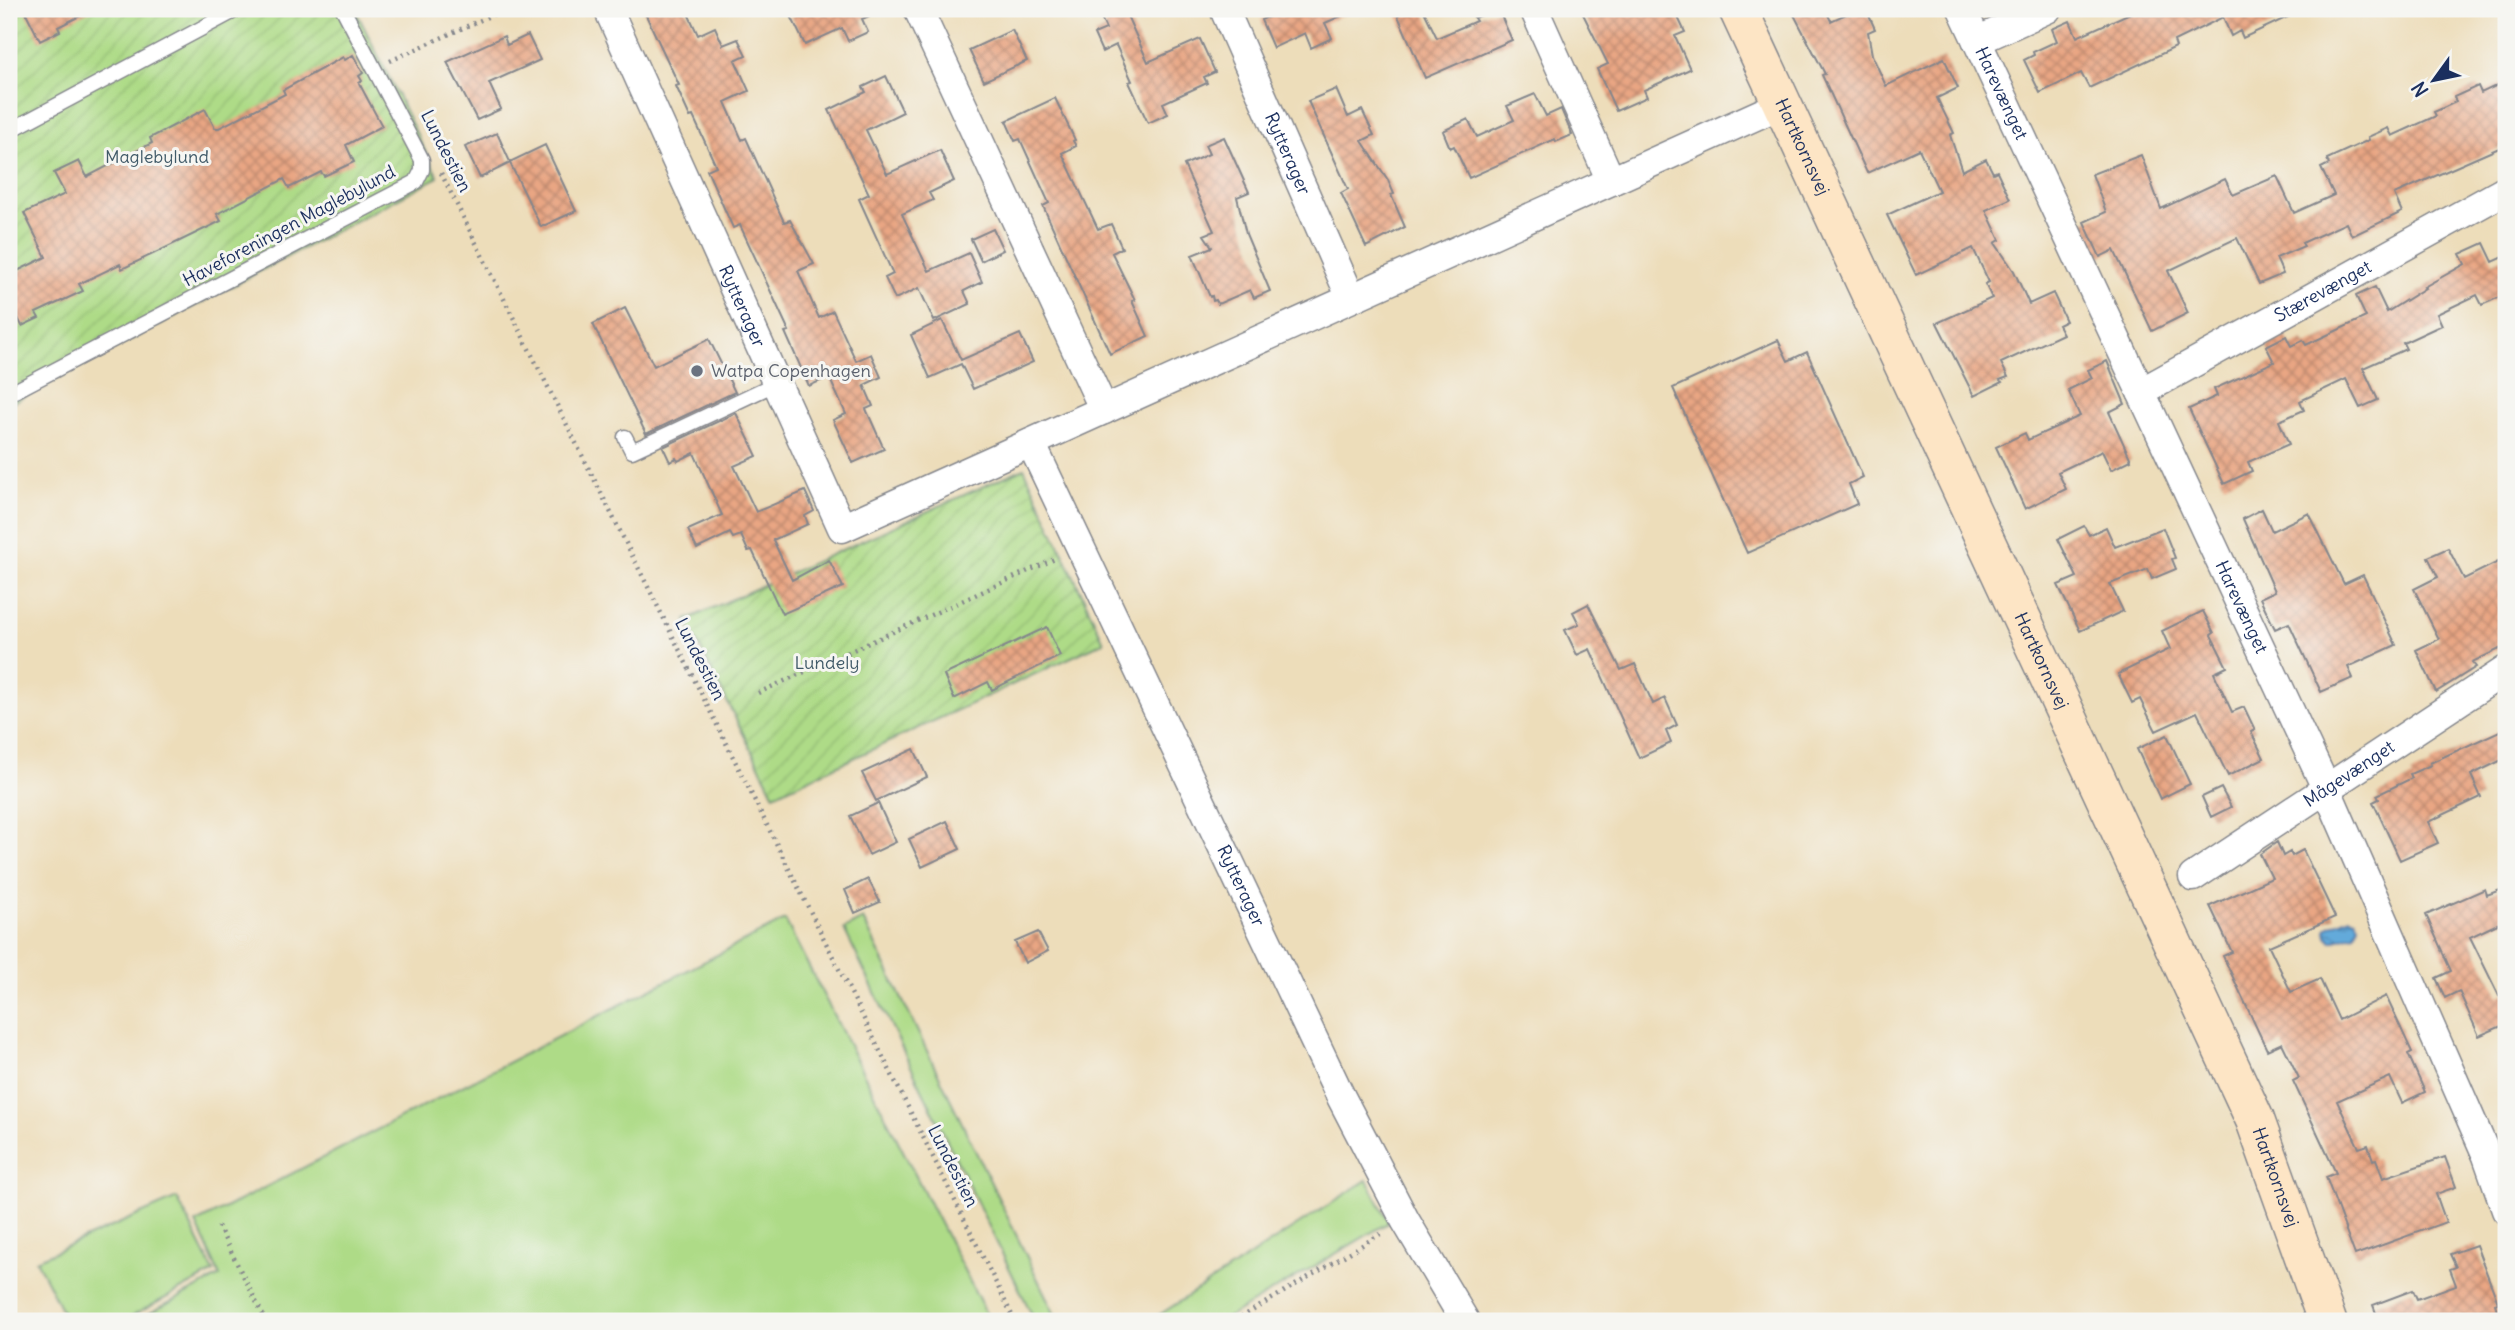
<svg xmlns="http://www.w3.org/2000/svg" width="2515" height="1330" viewBox="0 0 2515 1330" font-family="Delius,sans-serif">
<style>
.grass{fill:#aedb87;stroke:#648572;stroke-width:2}
.garden{fill:url(#garden-furrows);stroke:#648572;stroke-width:2}
.water{fill:url(#water-waves);stroke:#406c9c;stroke-width:2}
.building{fill:url(#building-cross-hatch)}
.lines{fill:none;stroke-linecap:round;stroke-linejoin:round}
.lane-casing{stroke:#84868c;stroke-width:17}
.street-casing{stroke:#84868c;stroke-width:31}
.secondary-casing{stroke:#84868c;stroke-width:41}
.path{stroke:#84868c;stroke-width:4.5;stroke-dasharray:2 5;stroke-linecap:butt}
.lane{stroke:#fff;stroke-width:14}
.street{stroke:#fff;stroke-width:28}
.secondary{stroke:#fde5c5;stroke-width:38}
.worship-dot{fill:#6b7280;stroke:#f6f6f2;stroke-width:2.5}
.labels{text-anchor:middle;stroke-width:6;stroke-linejoin:round;paint-order:stroke}
.street-label{font-size:18px;fill:#1b2f5e;stroke:#f6f6f2}
.park-label{font-size:18px;fill:#405a68;stroke:#f6f6f2}
.worship-label{font-size:18px;fill:#5b616d;stroke:#f6f6f2;text-anchor:start}
</style>
<defs>
<pattern id="garden-furrows" width="10" height="10" patternUnits="userSpaceOnUse" patternTransform="scale(1.75)"><rect width="10" height="10" fill="#aedb87"/><path d="M-1 1l2-2M0 10L10 0M9 11l2-2" fill="none" stroke="#95bc77"/></pattern>
<pattern id="water-waves" width="16" height="10" patternUnits="userSpaceOnUse" patternTransform="scale(1.75)"><rect width="16" height="10" fill="#64aada"/><path d="M0 5q4-4 8 0t8 0" fill="none" stroke="#528bb4"/></pattern>
<pattern id="building-cross-hatch" width="8" height="8" patternUnits="userSpaceOnUse" patternTransform="scale(1.75)"><rect width="8" height="8" fill="#e9a683"/><path d="M0 0l8 8M0 8l8-8" fill="none" stroke="#bc886e"/></pattern>
</defs>
<rect width="100%" height="100%" fill="#f6f6f2"/>
<filter id="ink" filterUnits="userSpaceOnUse"><feTurbulence type="fractalNoise" baseFrequency=".0143" numOctaves="2"/><feDisplacementMap in="SourceGraphic" scale="14" xChannelSelector="R" yChannelSelector="G"/><feConvolveMatrix kernelMatrix="1 2 1 2 8 2 1 2 1" color-interpolation-filters="sRGB"/></filter>
<filter id="wash" filterUnits="userSpaceOnUse"><feTurbulence type="fractalNoise" baseFrequency=".00686" numOctaves="4" result="noise"/><feDisplacementMap in="SourceGraphic" scale="28" xChannelSelector="R" yChannelSelector="G"/><feGaussianBlur stdDeviation="1.57" result="paint"/><feColorMatrix in="noise" values="0 0 0 0 0 0 0 0 0 0 0 0 0 0 0 0 0 1.4 0 .05"/><feComposite in="paint" operator="in"/></filter>
<g filter="url(#wash)">
<rect width="100%" height="100%" fill="#edddba"/>
<path class="grass" d="M 863,919 L 1058,1321 L 1035,1321 L 844,929 Z
M 785,920 L 990,1321 L 135,1321 L 220,1276 L 196,1223 Z
M 1367,1180 L 1389,1222 L 1222,1321 L 1150,1321 Z
M 177,1198 L 214,1272 L 123,1321 L 67,1321 L 36,1260 Z"/>
<path class="garden" d="M 9,9 L 355,9 L 438,177 L 9,404 Z
M 1024,468 L 1104,642 L 774,795 L 686,620 Z"/>
<path class="water" d="M 2350,917 L 2356,919 L 2359,924 L 2355,934 L 2332,941 L 2327,936 L 2326,930 L 2329,926 Z"/>
<g id="blocks">
<path class="building" d="M 24,9 L 94,9 L 58,27 L 60,31 L 40,41 Z
M 643,9 L 686,9 L 698,35 L 715,27 L 723,45 L 738,39 L 746,55 L 735,60 L 749,91 L 725,102 L 742,140 L 746,138 L 784,222 L 790,220 L 814,264 L 798,271 L 819,318 L 833,311 L 856,361 L 871,354 L 881,377 L 864,385 L 873,406 L 866,409 L 884,449 L 853,463 L 833,420 L 846,414 L 829,377 L 809,386 L 785,332 L 789,331 L 740,225 L 733,228 L 707,170 L 716,166 L 693,116 L 690,117 L 676,86 L 679,85 Z
M 807,9 L 885,9 L 862,19 L 868,32 L 848,41 L 842,28 L 805,45 L 791,16 Z
M 1097,9 L 1124,9 L 1148,62 L 1200,39 L 1215,72 L 1204,77 L 1207,83 L 1163,103 L 1168,114 L 1148,123 L 1129,82 L 1132,81 L 1116,45 L 1102,52 L 1094,34 L 1106,29 Z
M 1284,9 L 1357,9 L 1325,23 L 1332,38 L 1311,48 L 1305,33 L 1273,48 L 1261,20 Z
M 1395,9 L 1423,9 L 1437,38 L 1476,21 L 1474,18 L 1498,9 L 1512,40 L 1425,78 Z
M 1594,9 L 1674,9 L 1685,32 L 1675,36 L 1690,69 L 1644,90 L 1647,97 L 1616,111 L 1597,69 L 1608,64 L 1583,14 Z
M 1791,9 L 1825,9 L 1831,21 L 1857,9 L 1866,9 L 1875,29 L 1868,32 L 1872,55 L 1886,86 L 1944,58 L 1958,88 L 1937,98 L 1954,133 L 1950,135 L 1962,171 L 1986,159 L 1993,173 L 1997,171 L 2010,199 L 1986,210 L 2000,240 L 1995,243 L 2014,271 L 2029,304 L 2053,293 L 2066,321 L 2058,325 L 2063,334 L 2001,363 L 2008,377 L 2000,380 L 2002,382 L 1974,396 L 1937,323 L 1992,298 L 1985,284 L 1989,282 L 1973,248 L 1916,275 L 1887,215 L 1939,191 L 1919,149 L 1867,173 L 1822,75 L 1825,74 Z
M 2139,9 L 2305,9 L 2243,38 L 2240,31 L 2231,36 L 2223,17 L 2174,41 L 2176,47 L 2089,88 L 2081,73 L 2040,93 L 2024,60 L 2034,55 L 2033,52 L 2057,41 L 2052,29 L 2070,21 L 2077,37 Z
M 1012,30 L 1027,61 L 984,81 L 969,50 Z
M 528,35 L 540,60 L 489,83 L 501,109 L 477,120 L 447,62 L 504,36 L 507,45 Z
M 353,55 L 363,73 L 359,76 L 362,81 L 359,83 L 382,126 L 346,145 L 354,162 L 324,176 L 321,172 L 289,188 L 284,179 L 217,214 L 221,221 L 122,269 L 120,264 L 79,284 L 83,291 L 36,313 L 39,318 L 22,326 L 18,318 L 9,323 L 9,275 L 46,257 L 24,213 L 65,194 L 54,173 L 79,161 L 87,177 L 152,143 L 150,138 L 205,109 L 215,128 L 219,128 L 285,94 L 283,90 L 343,57 L 345,60 Z
M 886,76 L 903,112 L 866,130 L 887,174 L 940,150 L 954,181 L 929,193 L 933,200 L 902,214 L 929,271 L 969,253 L 982,282 L 964,291 L 970,304 L 934,321 L 919,288 L 895,299 L 885,278 L 893,274 L 859,199 L 869,194 L 829,110 L 866,92 L 863,87 Z
M 2506,81 L 2506,145 L 2394,194 L 2402,212 L 2352,236 L 2346,223 L 2302,243 L 2304,246 L 2276,258 L 2283,274 L 2259,284 L 2237,238 L 2168,271 L 2188,313 L 2152,331 L 2114,250 L 2100,257 L 2084,222 L 2106,212 L 2092,174 L 2141,155 L 2161,209 L 2225,179 L 2233,195 L 2277,176 L 2294,213 L 2334,195 L 2321,168 L 2329,164 L 2327,159 L 2369,140 L 2368,137 L 2388,128 L 2392,136 L 2436,116 L 2434,112 L 2456,102 L 2454,97 L 2478,86 L 2481,93 Z
M 1336,89 L 1348,117 L 1362,110 L 1374,135 L 1362,141 L 1388,180 L 1394,194 L 1391,195 L 1405,227 L 1366,247 L 1341,193 L 1348,189 L 1308,101 Z
M 1535,94 L 1546,116 L 1561,109 L 1572,135 L 1556,142 L 1555,139 L 1469,178 L 1454,146 L 1450,148 L 1443,131 L 1468,119 L 1477,137 L 1514,120 L 1507,106 Z
M 1055,98 L 1075,140 L 1073,141 L 1076,146 L 1062,153 L 1098,229 L 1111,224 L 1122,248 L 1112,253 L 1135,300 L 1132,301 L 1148,336 L 1110,354 L 1043,206 L 1049,203 L 1020,139 L 1015,141 L 1006,121 Z
M 497,133 L 510,162 L 545,145 L 576,211 L 541,227 L 510,163 L 480,178 L 465,147 Z
M 1224,137 L 1249,192 L 1237,197 L 1246,234 L 1270,291 L 1254,298 L 1250,290 L 1218,304 L 1216,300 L 1213,301 L 1212,296 L 1210,297 L 1192,255 L 1212,247 L 1204,235 L 1214,231 L 1184,165 L 1209,154 L 1205,145 Z
M 993,229 L 1003,250 L 981,261 L 971,239 Z
M 2484,243 L 2493,262 L 2506,256 L 2506,294 L 2482,305 L 2477,295 L 2437,314 L 2442,325 L 2403,343 L 2406,349 L 2363,368 L 2378,400 L 2360,408 L 2346,379 L 2300,401 L 2304,410 L 2279,421 L 2289,444 L 2248,462 L 2252,471 L 2224,484 L 2189,409 L 2217,396 L 2214,389 L 2274,362 L 2266,346 L 2286,336 L 2291,346 L 2303,340 L 2306,345 L 2366,317 L 2356,296 L 2375,287 L 2387,312 L 2425,288 L 2424,287 L 2465,264 L 2460,254 Z
M 625,308 L 654,366 L 709,339 L 735,392 L 646,434 L 593,324 Z
M 942,320 L 961,360 L 1020,334 L 1033,362 L 973,389 L 961,364 L 930,378 L 911,335 Z
M 1778,340 L 1788,361 L 1807,352 L 1863,477 L 1849,484 L 1857,504 L 1747,553 L 1673,388 Z
M 2107,361 L 2125,404 L 2109,412 L 2131,460 L 2111,470 L 2102,451 L 2058,472 L 2066,489 L 2025,509 L 1996,447 L 2025,433 L 2028,440 L 2080,416 L 2068,390 L 2092,378 L 2088,370 Z
M 736,413 L 757,456 L 734,466 L 756,512 L 805,491 L 814,511 L 805,516 L 808,524 L 773,540 L 792,580 L 829,560 L 843,587 L 782,614 L 752,550 L 748,551 L 741,535 L 733,538 L 730,533 L 697,549 L 688,530 L 722,515 L 694,453 L 678,461 L 676,458 L 670,462 L 663,447 Z
M 2262,509 L 2272,531 L 2309,513 L 2344,584 L 2363,575 L 2396,645 L 2348,667 L 2353,678 L 2321,692 L 2289,623 L 2275,629 L 2260,598 L 2275,591 L 2243,519 Z
M 2084,526 L 2089,535 L 2106,527 L 2115,547 L 2163,528 L 2175,558 L 2172,559 L 2176,569 L 2152,579 L 2148,569 L 2110,584 L 2123,611 L 2080,631 L 2058,585 L 2077,577 L 2058,539 Z
M 2448,548 L 2464,579 L 2506,558 L 2506,646 L 2472,662 L 2476,667 L 2436,692 L 2416,650 L 2439,639 L 2414,589 L 2438,577 L 2428,557 Z
M 1588,604 L 1621,670 L 1635,664 L 1653,704 L 1665,698 L 1677,725 L 1666,731 L 1671,743 L 1639,758 L 1590,649 L 1577,655 L 1565,630 L 1579,624 L 1573,612 Z
M 2203,611 L 2214,633 L 2211,635 L 2227,667 L 2214,673 L 2232,712 L 2244,707 L 2255,730 L 2251,732 L 2264,758 L 2228,776 L 2197,712 L 2156,731 L 2140,699 L 2132,703 L 2118,674 L 2170,649 L 2162,631 Z
M 1047,627 L 1060,656 L 992,690 L 988,682 L 954,699 L 944,675 Z
M 2506,728 L 2506,758 L 2471,775 L 2481,797 L 2428,822 L 2438,843 L 2400,860 L 2373,802 L 2379,799 L 2377,795 L 2412,778 L 2410,774 L 2431,765 L 2430,763 Z
M 2167,735 L 2190,784 L 2160,799 L 2137,749 Z
M 914,749 L 927,777 L 876,801 L 862,773 Z
M 2221,788 L 2231,807 L 2211,817 L 2202,797 Z
M 878,803 L 896,842 L 869,855 L 850,816 Z
M 947,821 L 960,849 L 922,867 L 909,839 Z
M 2277,842 L 2283,856 L 2290,852 L 2292,856 L 2303,850 L 2335,917 L 2269,946 L 2291,992 L 2320,979 L 2339,1020 L 2386,996 L 2412,1052 L 2408,1054 L 2425,1092 L 2402,1103 L 2390,1077 L 2337,1101 L 2359,1148 L 2368,1145 L 2373,1160 L 2376,1159 L 2383,1178 L 2445,1157 L 2456,1187 L 2436,1194 L 2446,1222 L 2355,1255 L 2326,1177 L 2336,1173 L 2293,1081 L 2299,1078 L 2282,1043 L 2267,1050 L 2223,956 L 2232,952 L 2210,906 L 2272,878 L 2260,854 Z
M 868,879 L 880,902 L 855,913 L 845,890 Z
M 2485,889 L 2487,895 L 2500,890 L 2506,904 L 2506,920 L 2470,937 L 2499,996 L 2506,993 L 2506,1024 L 2479,1036 L 2459,991 L 2445,998 L 2436,978 L 2451,971 L 2426,915 Z
M 1038,932 L 1048,951 L 1025,963 L 1015,942 Z
M 2476,1245 L 2498,1303 L 2495,1304 L 2499,1316 L 2484,1321 L 2379,1321 L 2373,1305 L 2413,1290 L 2417,1299 L 2456,1285 L 2450,1269 L 2456,1267 L 2450,1254 Z"/>
</g>
</g>
<g filter="url(#ink)">
<use href="#blocks" fill-opacity="0" stroke="#84868c" stroke-width="2"/>
<g class="lines">
<defs>
<path id="lane" d="M 9,131 L 238,9
M 9,394 L 416,182 L 422,170 L 422,160 L 343,9
M 625,437 L 632,451 L 777,383"/>
<g id="street">
<path id="s1" d="M 608,9 L 842,528 L 1782,104"/>
<path d="M 918,9 L 1104,410"/>
<path id="s2" d="M 1224,9 L 1351,298"/>
<path d="M 1534,9 L 1611,181"/>
<path id="s3" d="M 1962,9 L 2327,790 L 2487,1156 L 2506,1210"/>
<path d="M 1977,41 L 2047,9"/>
<path id="s4" d="M 2141,392 L 2506,190"/>
<path id="s5" d="M 1031,443 L 1341,1097 L 1405,1220 L 1465,1321"/>
<path id="s6" d="M 2193,877 L 2506,670"/>
</g>
<g id="secondary">
<path id="s7" d="M 1738,9 L 2255,1120 L 2327,1321"/>
</g>
</defs>
<use href="#lane" class="lane-casing"/>
<use href="#street" class="street-casing"/>
<use href="#secondary" class="secondary-casing"/>
<path class="path" d="M 390,61 L 505,9
M 441,173 L 1015,1321
M 758,693 L 1057,558
M 218,1226 L 266,1321
M 1235,1321 L 1384,1232"/>
<use href="#lane" class="lane"/>
<use href="#street" class="street"/>
<use href="#secondary" class="secondary"/>
</g>
</g>
<circle class="worship-dot" cx="697" cy="371" r="7"/>
<g class="labels">
<g class="street-label">
<text dy="6" stroke="none"><textPath href="#s3" startOffset="93">Harevænget</textPath></text>
<text dy="6" stroke="none"><textPath href="#s7" startOffset="152">Hartkornsvej</textPath></text>
<text transform="translate(446 151) rotate(63)" y="6">Lundestien</text>
<text dy="6" stroke="none"><textPath href="#s2" startOffset="158">Rytterager</textPath></text>
<text transform="translate(289 226) rotate(-28)" y="6">Haveforeningen Maglebylund</text>
<text dy="6" stroke="none"><textPath href="#s4" startOffset="208">Stærevænget</textPath></text>
<text dy="6" stroke="none"><textPath href="#s1" startOffset="326">Rytterager</textPath></text>
<text dy="6" stroke="none"><textPath href="#s3" startOffset="660">Harevænget</textPath></text>
<text transform="translate(700 659) rotate(63)" y="6">Lundestien</text>
<text dy="6" stroke="none"><textPath href="#s7" startOffset="719">Hartkornsvej</textPath></text>
<text dy="6" stroke="none"><textPath href="#s6" startOffset="187">Mågevænget</textPath></text>
<text dy="6" stroke="none"><textPath href="#s5" startOffset="490">Rytterager</textPath></text>
<text transform="translate(953 1166) rotate(63)" y="6">Lundestien</text>
<text dy="6" stroke="none"><textPath href="#s7" startOffset="1286">Hartkornsvej</textPath></text>
</g>
<g class="park-label">
<text x="157" y="163">Maglebylund</text>
<text x="827" y="669">Lundely</text>
</g>
<g class="worship-label">
<text x="711" y="377">Watpa Copenhagen</text>
</g>
</g>
<rect width="2515" height="1330" fill="none" stroke="#f6f6f2" stroke-width="35"/>
<g transform="translate(2434 80) rotate(237)" stroke="#f6f6f2" stroke-width="5" paint-order="stroke">
<path d="M0-5L12 26L0 18L-12 26Z" fill="#1b2f5e"/>
<text y="-10" font-size="19" font-weight="bold" text-anchor="middle" fill="#1b2f5e">N</text>
</g>
</svg>
